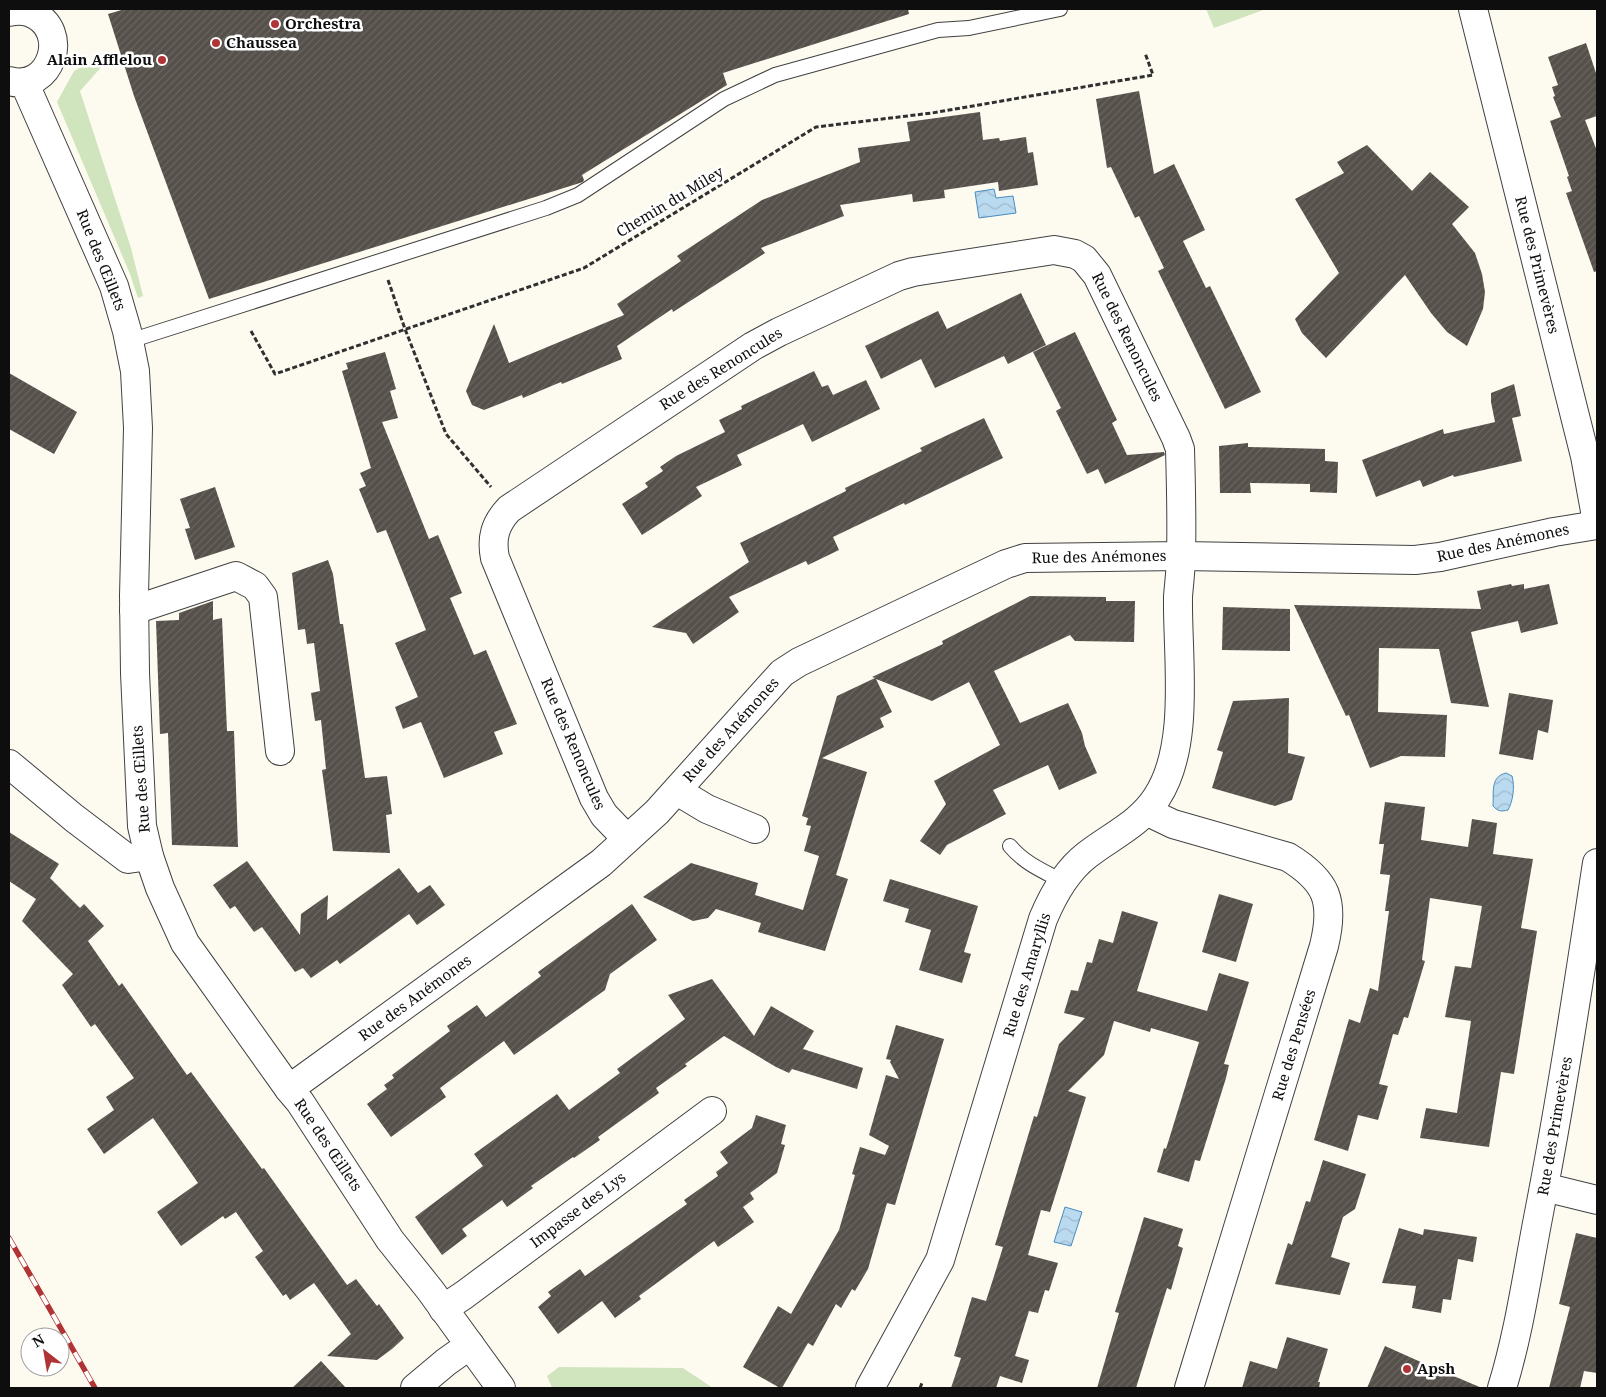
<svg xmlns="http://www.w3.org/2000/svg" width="1606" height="1397" viewBox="0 0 1606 1397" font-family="'Noto Serif',serif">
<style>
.grass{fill:#d0e5bd}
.water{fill:url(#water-waves);stroke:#488cc0}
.building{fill:url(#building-hatch)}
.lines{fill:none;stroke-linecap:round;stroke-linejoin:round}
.service-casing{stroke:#414141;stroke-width:16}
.minor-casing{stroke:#414141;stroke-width:30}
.tertiary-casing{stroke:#414141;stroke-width:30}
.path{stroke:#303030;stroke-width:3;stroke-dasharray:5 2.5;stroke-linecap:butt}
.service{stroke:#fff;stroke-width:14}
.minor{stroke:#fff;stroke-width:28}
.tertiary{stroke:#fff;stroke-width:28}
.rail-casing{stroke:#b03435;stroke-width:5.5}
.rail{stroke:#fff;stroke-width:4;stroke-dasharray:11;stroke-linecap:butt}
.poi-dot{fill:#b03435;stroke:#fff;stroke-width:2}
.labels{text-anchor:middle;stroke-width:5;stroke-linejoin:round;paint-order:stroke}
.poi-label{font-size:15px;font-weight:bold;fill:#0e0e0e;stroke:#fff;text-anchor:start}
.street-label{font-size:15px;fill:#0e0e0e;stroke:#fff}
</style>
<defs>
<pattern id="water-waves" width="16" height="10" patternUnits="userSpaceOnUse" patternTransform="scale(1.25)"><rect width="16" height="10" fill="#badaf0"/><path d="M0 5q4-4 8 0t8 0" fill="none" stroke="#9fbacd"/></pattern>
<pattern id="building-hatch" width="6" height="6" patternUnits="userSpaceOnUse" patternTransform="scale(1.25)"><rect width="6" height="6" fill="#56504b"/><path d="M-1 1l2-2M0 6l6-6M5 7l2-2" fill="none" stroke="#696561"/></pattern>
</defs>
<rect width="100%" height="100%" fill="#fdfbf0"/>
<path class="grass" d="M 1206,9 L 1266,9 L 1214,28 Z
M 102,56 L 104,64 L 80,91 L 131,248 L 143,296 L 138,298 L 130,274 L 57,102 L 74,71 Z
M 559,1367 L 683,1368 L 713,1388 L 552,1388 L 547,1376 Z"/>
<path class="water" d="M 994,189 L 996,198 L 1013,196 L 1016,213 L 979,218 L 975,192 Z
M 1506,773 L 1512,776 C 1515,787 1513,801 1508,810 C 1500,812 1498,811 1493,806 C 1494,792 1490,777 1506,773 Z
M 1065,1207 L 1082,1212 L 1071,1246 L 1054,1242 Z"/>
<path class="building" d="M 125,9 L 908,9 L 909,14 L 723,73 L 727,85 L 582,175 L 584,180 L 583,182 L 209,299 L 134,96 L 108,14 Z
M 1586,43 L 1597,76 L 1597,116 L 1585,120 L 1597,151 L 1597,271 L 1594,272 L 1566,193 L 1572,191 L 1567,177 L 1569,176 L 1550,121 L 1561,117 L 1553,97 L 1555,96 L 1552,87 L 1558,85 L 1548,57 Z
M 1139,91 L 1154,174 L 1174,164 L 1205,230 L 1183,241 L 1206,288 L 1210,286 L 1261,392 L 1225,409 L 1158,271 L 1164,268 L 1139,216 L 1135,218 L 1111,167 L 1107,168 L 1096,99 Z
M 980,112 L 983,140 L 999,138 L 1000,141 L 1026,137 L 1028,153 L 1033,152 L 1038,185 L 999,191 L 998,182 L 944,190 L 945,198 L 913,202 L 912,194 L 840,205 L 844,216 L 761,248 L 765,253 L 673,312 L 672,309 L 617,346 L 622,359 L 562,384 L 561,382 L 523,398 L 522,395 L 484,410 L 472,405 L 466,391 L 494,324 L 509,363 L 624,315 L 617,304 L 681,261 L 677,256 L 762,200 L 860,162 L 858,148 L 910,141 L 907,122 Z
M 1367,145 L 1412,191 L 1430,172 L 1469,207 L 1452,224 L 1475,253 L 1482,274 L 1485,292 L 1483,309 L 1467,346 L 1447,332 L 1431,313 L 1405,275 L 1326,358 L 1302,333 L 1295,319 L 1339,273 L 1295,199 L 1344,173 L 1337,162 Z
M 1021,293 L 1046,345 L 1008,364 L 1004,356 L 935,388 L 921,359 L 881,379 L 865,346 L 938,311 L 947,329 Z
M 1075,332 L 1117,420 L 1112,423 L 1127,455 L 1164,452 L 1165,455 L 1105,484 L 1098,469 L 1087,474 L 1056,411 L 1061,408 L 1033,352 Z
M 385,352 L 396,389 L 390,391 L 398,418 L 382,422 L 429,539 L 438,535 L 462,593 L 450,598 L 474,655 L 486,650 L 517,724 L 494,732 L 503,754 L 444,778 L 421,722 L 403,729 L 395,707 L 418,697 L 395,643 L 426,630 L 386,530 L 377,533 L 359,489 L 366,486 L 360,473 L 371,468 L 342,371 L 348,369 L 346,363 Z
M 814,371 L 822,387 L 828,385 L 833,395 L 866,380 L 880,409 L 812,442 L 803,424 L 737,455 L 742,465 L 696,487 L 702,496 L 642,535 L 622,504 L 648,487 L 645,483 L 663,471 L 660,467 L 676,456 L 725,432 L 719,420 L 742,409 L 741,406 Z
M 9,373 L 77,412 L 54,454 L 9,429 Z
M 1514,384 L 1521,416 L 1512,418 L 1522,461 L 1454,477 L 1453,475 L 1423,487 L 1420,480 L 1376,497 L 1362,460 L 1443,429 L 1444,434 L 1508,419 L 1495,422 L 1491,402 L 1491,393 Z
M 984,418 L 1003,458 L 905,505 L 904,503 L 833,537 L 839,550 L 808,565 L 806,561 L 729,597 L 739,612 L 693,644 L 686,633 L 652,627 L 749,562 L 740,543 L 846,491 L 845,488 L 922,451 L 920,448 Z
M 1248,443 L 1248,447 L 1325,449 L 1325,461 L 1338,462 L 1337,493 L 1310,492 L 1310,484 L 1250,483 L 1251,493 L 1220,493 L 1219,446 Z
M 215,487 L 235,547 L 195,560 L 185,529 L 190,528 L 180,499 Z
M 328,560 L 333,574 L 340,624 L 343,624 L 365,778 L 387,776 L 392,814 L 386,815 L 390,853 L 333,851 L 322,770 L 326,769 L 321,720 L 315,721 L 311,693 L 320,691 L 314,643 L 307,644 L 305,629 L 298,630 L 292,573 Z
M 1511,584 L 1512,586 L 1524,584 L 1524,589 L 1549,584 L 1558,624 L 1521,633 L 1518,621 L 1471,632 L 1489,707 L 1451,703 L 1439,649 L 1379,648 L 1378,712 L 1447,715 L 1445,757 L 1401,756 L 1370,768 L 1349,715 L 1346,716 L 1294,605 L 1481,609 L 1477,591 Z
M 1030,596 L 1106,597 L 1106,601 L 1135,601 L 1134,642 L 1075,641 L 1070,635 L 994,671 L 1020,723 L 1068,703 L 1082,733 L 1085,746 L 1097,773 L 1059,790 L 1048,765 L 993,790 L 1006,814 L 947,845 L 940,855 L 920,841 L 946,804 L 934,781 L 1000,745 L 969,682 L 932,701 L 876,679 L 892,712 L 880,718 L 884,727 L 822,758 L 867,772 L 836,875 L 848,879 L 825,951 L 758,932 L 761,923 L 716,909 L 708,918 L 693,921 L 643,897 L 691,863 L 758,883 L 755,895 L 803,910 L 819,856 L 804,851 L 811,826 L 806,825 L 808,818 L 802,816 L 837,696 L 875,678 L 872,677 L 943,644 L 942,641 Z
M 213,601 L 213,620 L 222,618 L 227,731 L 234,731 L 238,847 L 172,845 L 168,733 L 160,734 L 156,621 L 179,620 L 179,613 Z
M 1223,607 L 1290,609 L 1290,651 L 1222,650 Z
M 1509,693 L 1553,700 L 1548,733 L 1538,730 L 1533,760 L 1499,754 Z
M 1289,698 L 1288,753 L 1305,757 L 1292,800 L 1275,806 L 1212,788 L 1223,752 L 1217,750 L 1233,701 Z
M 1385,802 L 1425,807 L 1421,840 L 1468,847 L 1472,819 L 1497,823 L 1493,854 L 1533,859 L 1521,928 L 1537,931 L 1514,1074 L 1501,1072 L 1489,1147 L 1420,1138 L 1426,1108 L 1457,1113 L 1471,1021 L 1445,1017 L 1455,966 L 1471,968 L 1482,906 L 1430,898 L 1422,960 L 1425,961 L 1408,1018 L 1404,1017 L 1398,1035 L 1393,1034 L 1379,1084 L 1388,1086 L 1378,1120 L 1358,1115 L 1348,1151 L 1314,1140 L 1349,1019 L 1360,1023 L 1370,988 L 1378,991 L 1389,911 L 1385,911 L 1390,875 L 1380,874 L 1384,844 L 1379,844 Z
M 9,832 L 59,864 L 50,878 L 80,908 L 84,904 L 104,926 L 88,941 L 119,986 L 122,983 L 187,1075 L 191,1072 L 262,1169 L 264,1168 L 347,1285 L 356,1279 L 377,1306 L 379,1304 L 404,1338 L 392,1349 L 377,1360 L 327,1356 L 351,1334 L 314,1283 L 290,1300 L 286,1294 L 283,1296 L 255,1257 L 263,1251 L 236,1212 L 225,1219 L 223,1216 L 181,1246 L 157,1212 L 198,1183 L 153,1118 L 104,1154 L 87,1129 L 114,1110 L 106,1097 L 134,1078 L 95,1024 L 91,1027 L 62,985 L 73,974 L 22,921 L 36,899 L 9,881 Z
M 247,861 L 300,935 L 301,914 L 328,895 L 327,920 L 399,868 L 418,893 L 430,885 L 445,905 L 417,925 L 409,914 L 340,964 L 337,960 L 311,978 L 303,968 L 295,972 L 262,927 L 254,932 L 235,906 L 230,909 L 213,885 Z
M 890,879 L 978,906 L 964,952 L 971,954 L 962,983 L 919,970 L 931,930 L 905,922 L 909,909 L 883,901 Z
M 1219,894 L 1253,904 L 1236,962 L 1202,952 Z
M 632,904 L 657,940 L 610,974 L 605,990 L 514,1055 L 504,1041 L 440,1088 L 446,1097 L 391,1137 L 367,1104 L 387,1089 L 384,1085 L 394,1078 L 392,1075 L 450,1031 L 447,1026 L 477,1005 L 486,1017 L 541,976 L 538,972 Z
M 1122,911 L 1158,922 L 1137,991 L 1207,1011 L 1219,973 L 1249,982 L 1224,1064 L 1229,1065 L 1226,1078 L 1200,1161 L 1195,1160 L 1189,1182 L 1157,1172 L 1164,1148 L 1166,1149 L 1199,1042 L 1151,1028 L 1150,1032 L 1114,1021 L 1104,1055 L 1068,1091 L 1086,1097 L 1050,1212 L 1041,1210 L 1028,1255 L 1058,1263 L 1049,1291 L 1045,1290 L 1038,1313 L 1029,1311 L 1015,1356 L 1029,1360 L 1022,1383 L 1000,1376 L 996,1388 L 951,1388 L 961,1358 L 954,1356 L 972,1297 L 986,1301 L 995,1273 L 1003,1247 L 995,1245 L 1034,1116 L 1037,1117 L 1059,1044 L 1085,1018 L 1064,1013 L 1071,990 L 1078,991 L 1087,962 L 1092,963 L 1099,939 L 1113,943 Z
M 712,979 L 754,1036 L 771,1006 L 814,1031 L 803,1049 L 863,1068 L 857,1089 L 792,1069 L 789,1073 L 776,1067 L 724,1036 L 685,1064 L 687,1066 L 656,1088 L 659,1093 L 598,1137 L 600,1140 L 574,1158 L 573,1157 L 531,1186 L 533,1188 L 507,1207 L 502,1200 L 462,1229 L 467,1236 L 442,1255 L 415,1217 L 483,1166 L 474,1154 L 557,1094 L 569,1110 L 620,1073 L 617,1069 L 685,1019 L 668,995 Z
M 896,1025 L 944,1039 L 895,1205 L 887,1203 L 868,1269 L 855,1291 L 852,1289 L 841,1308 L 836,1304 L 813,1346 L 808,1343 L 782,1388 L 780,1388 L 743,1367 L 778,1306 L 791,1314 L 839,1230 L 855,1175 L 852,1174 L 860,1147 L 885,1155 L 889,1146 L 869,1135 L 886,1075 L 899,1079 L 890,1062 L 891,1060 L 886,1059 Z
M 756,1115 L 786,1125 L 781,1144 L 785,1145 L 777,1173 L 750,1193 L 754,1199 L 743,1207 L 754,1222 L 718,1247 L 714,1241 L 639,1296 L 641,1299 L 615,1318 L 602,1301 L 558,1334 L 538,1307 L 551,1296 L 548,1292 L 580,1269 L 585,1276 L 687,1204 L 684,1200 L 718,1176 L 716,1172 L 728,1163 L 720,1152 L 752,1128 Z
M 1323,1160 L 1366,1174 L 1355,1209 L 1343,1217 L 1331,1257 L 1350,1263 L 1340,1295 L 1275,1284 L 1288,1243 L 1292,1245 L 1306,1201 L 1310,1202 Z
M 1144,1217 L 1183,1229 L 1178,1246 L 1183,1248 L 1171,1290 L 1167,1288 L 1136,1388 L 1097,1388 L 1119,1313 L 1115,1312 Z
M 1399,1228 L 1423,1235 L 1424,1229 L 1477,1237 L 1473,1262 L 1458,1259 L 1451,1300 L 1443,1299 L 1441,1313 L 1412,1308 L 1416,1286 L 1382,1283 Z
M 1576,1233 L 1597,1238 L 1597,1373 L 1584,1371 L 1580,1388 L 1549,1388 L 1570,1307 L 1559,1304 Z
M 1287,1337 L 1328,1349 L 1318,1382 L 1320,1382 L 1319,1388 L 1242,1388 L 1250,1361 L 1277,1369 Z
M 1385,1346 L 1423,1363 L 1482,1388 L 1367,1388 Z
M 321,1361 L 346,1388 L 292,1388 Z"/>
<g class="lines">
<defs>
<path id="service" d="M 129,340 L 142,337 L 546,208 L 578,195 L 724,99 L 775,75 L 938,30 L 969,28 L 1060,9
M 1010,846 C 1024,863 1043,871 1062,881"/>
<path id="minor" d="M 1473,9 L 1585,456 L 1597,522
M 134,610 L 236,576 L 255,586 L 263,597 L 280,751
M 9,764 L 74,818 L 128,859 L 149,856
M 677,791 L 707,809 L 755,829
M 1146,811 L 1173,824 L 1288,857 C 1327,881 1335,901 1324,946 L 1189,1388
M 627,839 L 604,815 L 594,798 L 495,558 C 491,538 495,524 509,509 L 753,346 L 779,332 L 899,276 L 913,272 L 1054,250 L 1075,254 L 1084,259 L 1097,275 L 1176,438 L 1180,449 C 1181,484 1182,520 1181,555 C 1181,569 1179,583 1178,597 C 1177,657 1191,745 1157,797 C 1140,824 1111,836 1087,855 C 1066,871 1053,895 1043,919 L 940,1260 L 870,1388
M 289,1089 L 601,863 L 657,812 L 782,673 L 799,662 L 1006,564 L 1025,558 L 1181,556 L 1415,560 L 1440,557 L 1554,532 L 1597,525
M 1544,1187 L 1597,1200
M 443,1309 L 464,1295 L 712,1111
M 415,1388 L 446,1362 L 470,1345
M 1502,1388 C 1519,1333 1527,1275 1538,1218 C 1561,1100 1579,981 1597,863"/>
<path id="tertiary" d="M 9,12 C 17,10 24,10 31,13 C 72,30 51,93 9,81
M 24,82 L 114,286 L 127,331 L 135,371 L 138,428 L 134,596 L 135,673 L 142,826 L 149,856 L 160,888 L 185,943 L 289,1089 L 300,1102 L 390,1240 L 430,1290 L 501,1388"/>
</defs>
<use href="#service" class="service-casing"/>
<use href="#minor" class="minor-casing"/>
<use href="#tertiary" class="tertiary-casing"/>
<path class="path" d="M 388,280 L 405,329 L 446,434 L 491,487
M 251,331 L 275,374 L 584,268 L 816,127 L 932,113 L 1153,75 L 1145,53
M 920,1388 L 922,1383"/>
<use href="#service" class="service"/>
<use href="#minor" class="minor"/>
<use href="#tertiary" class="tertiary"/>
<defs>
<path id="rail" d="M 9,1238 L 95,1388"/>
</defs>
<use href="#rail" class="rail-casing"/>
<use href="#rail" class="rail"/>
</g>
<g class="poi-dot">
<circle cx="275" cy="24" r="5"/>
<circle cx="216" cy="43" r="5"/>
<circle cx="162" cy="60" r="5"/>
<circle cx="1407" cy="1369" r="5"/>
</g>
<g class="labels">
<g class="poi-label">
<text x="285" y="29">Orchestra</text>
<text x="226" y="48">Chaussea</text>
<text x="152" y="65" text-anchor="end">Alain Afflelou</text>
<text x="1417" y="1374">Apsh</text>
</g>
<g class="street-label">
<text transform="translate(670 202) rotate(-31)" y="5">Chemin du Miley</text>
<text transform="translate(101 260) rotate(68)" y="5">Rue des Œillets</text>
<text transform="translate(1537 265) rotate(76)" y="5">Rue des Primevères</text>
<text transform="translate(1127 337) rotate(64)" y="5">Rue des Renoncules</text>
<text transform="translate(721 369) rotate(-32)" y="5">Rue des Renoncules</text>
<text transform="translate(1503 543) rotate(-12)" y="5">Rue des Anémones</text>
<text transform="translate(1099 557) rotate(-1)" y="5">Rue des Anémones</text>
<text transform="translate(731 730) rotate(-48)" y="5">Rue des Anémones</text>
<text transform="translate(573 744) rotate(67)" y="5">Rue des Renoncules</text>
<text transform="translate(141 779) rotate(-94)" y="5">Rue des Œillets</text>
<text transform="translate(1027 975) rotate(-73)" y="5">Rue des Amaryllis</text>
<text transform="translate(415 998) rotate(-36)" y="5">Rue des Anémones</text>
<text transform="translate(1294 1045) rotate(-73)" y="5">Rue des Pensées</text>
<text transform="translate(1555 1126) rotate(-80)" y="5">Rue des Primevères</text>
<text transform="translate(328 1145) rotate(56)" y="5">Rue des Œillets</text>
<text transform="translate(578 1210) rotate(-37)" y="5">Impasse des Lys</text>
</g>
</g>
<rect width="1606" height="1397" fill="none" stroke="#0e0e0e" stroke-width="20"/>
<g transform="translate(45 1352) rotate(329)"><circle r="24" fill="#ffffff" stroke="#9f9f9f"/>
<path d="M0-4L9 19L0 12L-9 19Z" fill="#b03435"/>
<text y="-8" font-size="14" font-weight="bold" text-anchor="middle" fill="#0e0e0e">N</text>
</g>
</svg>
